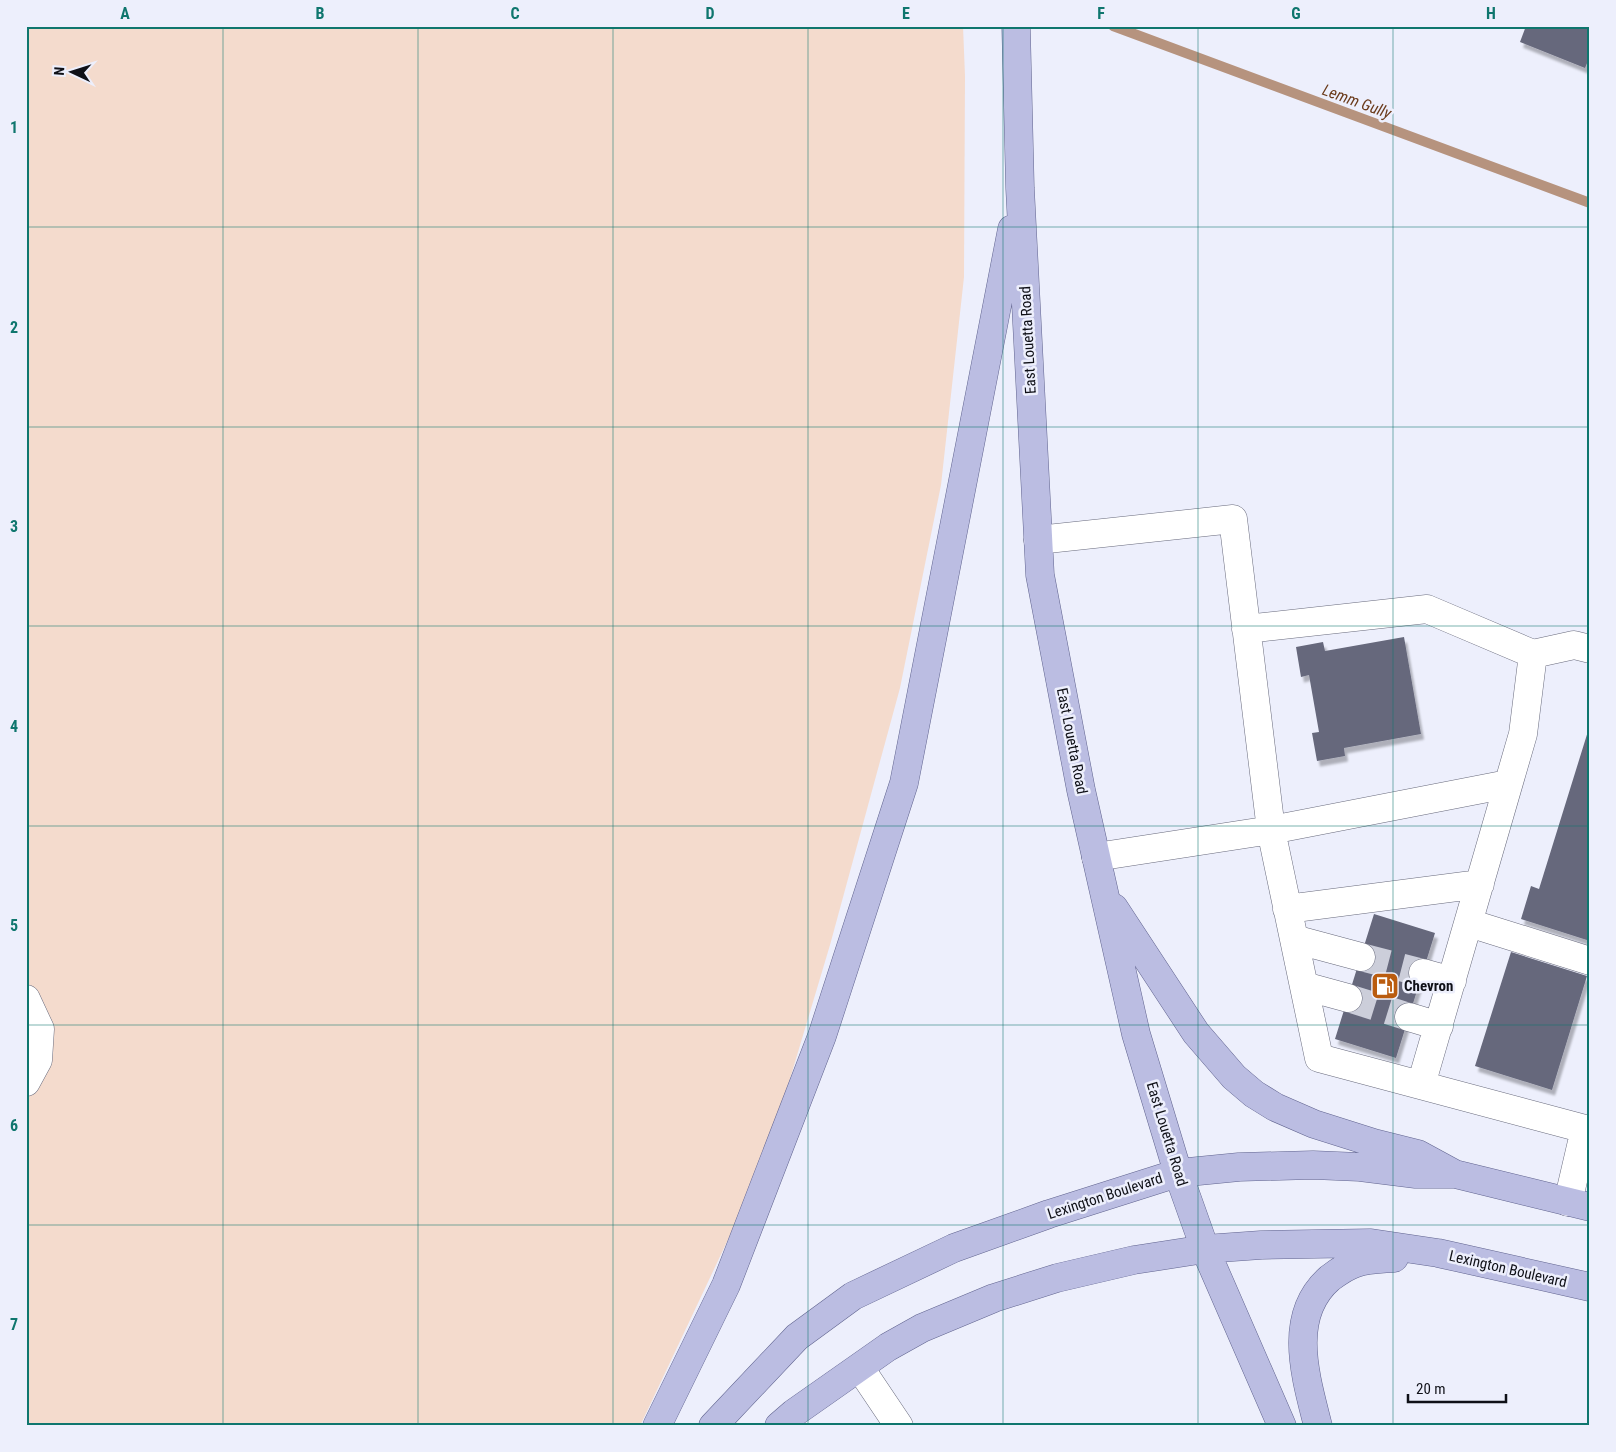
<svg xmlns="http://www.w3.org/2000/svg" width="1616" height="1452" viewBox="0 0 1616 1452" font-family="'Roboto Condensed',sans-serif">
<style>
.green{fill:#f4dbcd}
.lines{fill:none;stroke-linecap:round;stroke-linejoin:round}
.stream{stroke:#b6937e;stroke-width:10}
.building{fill:#66687b;filter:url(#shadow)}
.minor-tunnel{stroke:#ccceda;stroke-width:28;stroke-dasharray:28 14;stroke-linecap:butt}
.minor-casing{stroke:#686a7c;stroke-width:29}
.major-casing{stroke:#61648f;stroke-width:29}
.minor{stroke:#fff;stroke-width:28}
.major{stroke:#bbbde2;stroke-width:28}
.grid{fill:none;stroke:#0f766e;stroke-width:1;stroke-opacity:0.55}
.labels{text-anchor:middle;stroke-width:5;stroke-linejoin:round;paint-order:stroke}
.street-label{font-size:15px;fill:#0f1017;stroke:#edeffc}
.poi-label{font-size:15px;font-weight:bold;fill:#0f1017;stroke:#edeffc;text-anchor:start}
.water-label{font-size:16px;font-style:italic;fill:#6b3b1b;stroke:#edeffc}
.neatline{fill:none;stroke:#0f766e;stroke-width:2}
.grid-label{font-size:16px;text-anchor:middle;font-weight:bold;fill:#0f766e}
</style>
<defs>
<filter id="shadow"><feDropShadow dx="3" dy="5.5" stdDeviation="1" flood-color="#0004"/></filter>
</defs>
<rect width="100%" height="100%" fill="#edeffc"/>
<path class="green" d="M 26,26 L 963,26 L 965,76 L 964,277 L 941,485 L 900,688 L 830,945 L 766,1159 L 640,1426 L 26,1426 Z"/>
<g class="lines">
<path class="stream" d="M 1113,26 L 1590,203"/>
</g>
<path class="building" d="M 1526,26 L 1590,26 L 1590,56 L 1585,68 L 1520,42 Z
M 1404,637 L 1421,734 L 1344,748 L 1345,756 L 1317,761 L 1312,733 L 1319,732 L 1309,675 L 1301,677 L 1296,647 L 1323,642 L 1325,651 Z
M 1589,728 L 1590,729 L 1590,941 L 1521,919 L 1531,886 L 1539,889 Z
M 1374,914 L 1435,933 L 1396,1058 L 1335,1039 Z
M 1511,952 L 1587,976 L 1552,1090 L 1475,1066 Z"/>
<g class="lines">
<path class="minor-tunnel" d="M 1361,957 L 1423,973
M 1348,998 L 1409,1017"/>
<defs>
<path id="minor" d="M 1038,540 L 1233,519 L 1271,830 L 1508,784
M 1246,629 L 1427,609 L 1533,654 L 1574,645 L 1590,649
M 1096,857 L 1271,830 L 1319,1058 L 1585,1129 L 1568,1202
M 1287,909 L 1480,884
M 1469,923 L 1590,961
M 1294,939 L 1361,957
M 1423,973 L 1452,981
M 1304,986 L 1348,998
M 26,999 L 40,1029 L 38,1060 L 26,1082
M 1409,1017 L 1439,1026
M 1421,1085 L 1523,734 L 1533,654
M 860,1368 L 899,1426"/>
<path id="major" d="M 1016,26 L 1020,188 L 1040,575 L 1081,790 L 1136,1034 L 1178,1173 L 1205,1249 L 1282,1426
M 1114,908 L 1196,1033 L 1234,1077 L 1254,1094 L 1275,1107 L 1314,1124 L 1374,1143 L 1418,1154 L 1453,1173
M 657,1426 L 726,1285 L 822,1036 L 904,783 L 1012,229
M 713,1426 L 797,1337 L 853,1296 L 954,1248 L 1049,1214 L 1178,1173 L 1239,1167 L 1313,1165 L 1360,1167 L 1416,1174 L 1455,1174 L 1590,1207
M 779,1426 L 794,1413 L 888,1347 L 922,1328 L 994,1298 L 1057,1278 L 1134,1260 L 1205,1249 L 1261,1245 L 1371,1243 L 1438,1253 L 1590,1287
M 1318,1426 C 1306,1378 1286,1316 1330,1278 C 1338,1272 1346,1266 1356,1263 C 1367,1259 1382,1259 1394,1258"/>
</defs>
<use href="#minor" class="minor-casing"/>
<use href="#major" class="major-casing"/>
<use href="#minor" class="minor"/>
<use href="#major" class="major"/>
</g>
<path class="grid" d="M 223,26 L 223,1426M 418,26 L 418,1426M 613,26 L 613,1426M 808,26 L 808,1426M 1003,26 L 1003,1426M 1198,26 L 1198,1426M 1393,26 L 1393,1426M 26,227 L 1590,227M 26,427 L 1590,427M 26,626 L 1590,626M 26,826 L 1590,826M 26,1025 L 1590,1025M 26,1225 L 1590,1225"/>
<defs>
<symbol id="fuel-square" viewBox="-11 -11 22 22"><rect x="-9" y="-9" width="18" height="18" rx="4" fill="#ba5c0f" stroke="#edeffc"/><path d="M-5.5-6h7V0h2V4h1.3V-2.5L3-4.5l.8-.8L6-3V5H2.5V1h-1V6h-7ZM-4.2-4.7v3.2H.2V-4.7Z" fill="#fff"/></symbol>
</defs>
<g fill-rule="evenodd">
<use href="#fuel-square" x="1369" y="970" width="32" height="32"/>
</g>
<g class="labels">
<g class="street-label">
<text transform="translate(1028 340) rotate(-93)" y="5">East Louetta Road</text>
<text transform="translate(1072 741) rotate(79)" y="5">East Louetta Road</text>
<text transform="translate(1167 1134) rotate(73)" y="5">East Louetta Road</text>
<text transform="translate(1105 1196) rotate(-18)" y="5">Lexington Boulevard</text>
<text transform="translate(1508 1269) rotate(13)" y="5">Lexington Boulevard</text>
</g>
<g class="poi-label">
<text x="1404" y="991">Chevron</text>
</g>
<g class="water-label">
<text transform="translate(1357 101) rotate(20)" y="6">Lemm Gully</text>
</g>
</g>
<rect width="1616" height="1452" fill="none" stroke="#edeffc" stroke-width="55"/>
<g transform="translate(72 72) rotate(274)" stroke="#edeffc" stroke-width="4" paint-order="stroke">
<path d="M0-4L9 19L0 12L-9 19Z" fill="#0f1017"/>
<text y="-8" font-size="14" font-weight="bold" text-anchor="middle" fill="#0f1017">N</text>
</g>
<path d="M1408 1394v8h98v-8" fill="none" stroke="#0f1017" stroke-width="2.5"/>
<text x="1416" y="1394" font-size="15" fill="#0f1017" stroke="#edeffc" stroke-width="4" paint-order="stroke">20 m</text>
<rect x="28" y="28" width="1560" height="1396" class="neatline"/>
<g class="grid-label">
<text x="125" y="19">A</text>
<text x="320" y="19">B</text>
<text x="515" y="19">C</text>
<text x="710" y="19">D</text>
<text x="906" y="19">E</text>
<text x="1101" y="19">F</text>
<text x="1296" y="19">G</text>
<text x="1491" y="19">H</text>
<text x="14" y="133">1</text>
<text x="14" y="333">2</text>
<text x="14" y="532">3</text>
<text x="14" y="732">4</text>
<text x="14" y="931">5</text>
<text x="14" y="1131">6</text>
<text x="14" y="1330">7</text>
</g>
</svg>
